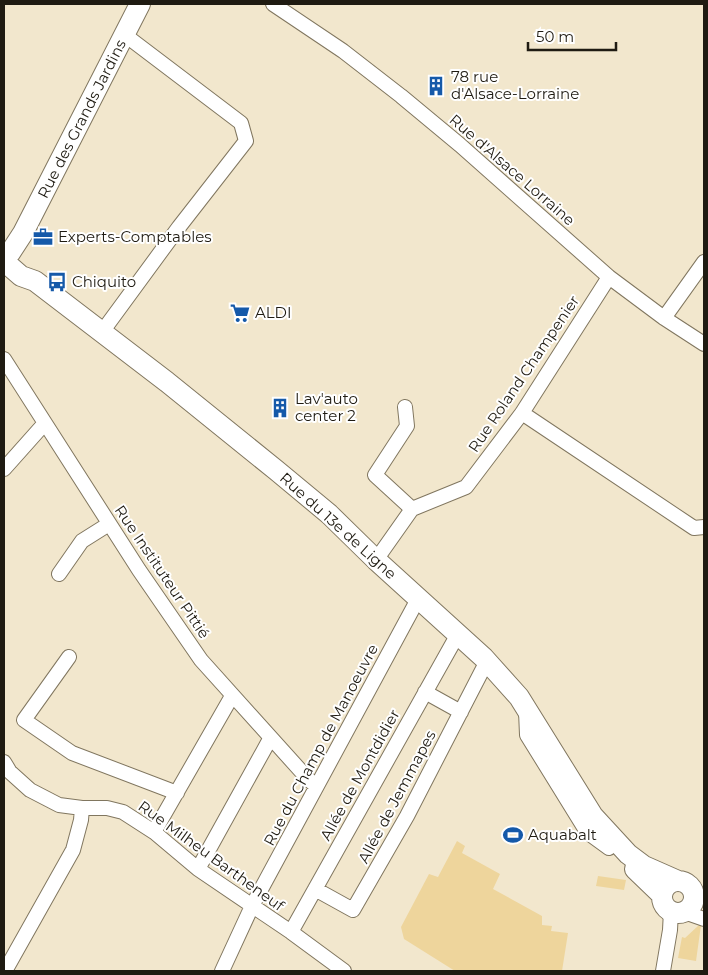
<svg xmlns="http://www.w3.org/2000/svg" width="708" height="975" viewBox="0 0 708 975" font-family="Montserrat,sans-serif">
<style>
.grass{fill:#eed59c}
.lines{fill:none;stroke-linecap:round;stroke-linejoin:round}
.street-casing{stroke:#80765f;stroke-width:16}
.secondary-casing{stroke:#80765f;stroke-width:22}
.street{stroke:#fff;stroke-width:14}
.secondary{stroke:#fff;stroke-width:20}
.labels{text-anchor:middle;stroke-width:4;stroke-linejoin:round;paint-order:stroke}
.poi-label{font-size:15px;fill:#1f1b12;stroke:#fff;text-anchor:start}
.street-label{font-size:15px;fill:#1f1b12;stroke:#fff}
</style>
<rect width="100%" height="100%" fill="#f2e7cd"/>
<path class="grass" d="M 457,841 L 465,846 L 462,853 L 500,874 L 493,889 L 542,916 L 542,925 L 552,926 L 551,931 L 568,933 L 562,971 L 455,971 L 404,939 L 401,927 L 429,874 L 438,877 Z
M 598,876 L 626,880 L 624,890 L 596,886 Z
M 699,925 L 701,925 L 696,961 L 678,958 L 682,937 L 685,938 Z"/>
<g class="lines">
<defs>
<path id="street" d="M 273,4 L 343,51 L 401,96 L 460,145 L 609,277 L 664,318 L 704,344
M 664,318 L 704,262
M 102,332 L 179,227 L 246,141 L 241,123 L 125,35
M 4,359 L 139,570 L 201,660 L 309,780 L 316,786
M 405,407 L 407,426 L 375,475 L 412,509
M 522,413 L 694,528 L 704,527
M 4,469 L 45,423
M 376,560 L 412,509 L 466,487 L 522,413 L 609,277
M 59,574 L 82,541 L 109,524
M 69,657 L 24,720 L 72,753 L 177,793
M 425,692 L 461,712
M 526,711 L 527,735 L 587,832 L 609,848
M 4,762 L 10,772 L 30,790 L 59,805 L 82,808 L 107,808 L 123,812 L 154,832 L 198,869 L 291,932 L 344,971
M 154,832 L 232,696
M 198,869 L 270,739
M 315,889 L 353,910 L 407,816 L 487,661
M 684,912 L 704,919
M 291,932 L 458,634
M 5,971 L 73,850 L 81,820 L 82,808
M 222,971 L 252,906 L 418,599
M 663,971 L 670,930 L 671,911"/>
<path id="secondary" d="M 10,253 L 23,233 L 140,4
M 5,262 L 21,276 L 35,281 L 167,382 L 276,470 L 329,514 L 376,560 L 484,658 L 519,697 L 593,816 L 628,854 L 644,866 L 678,881
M 635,869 L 662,895
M662 897a16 16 0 1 1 32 0a16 16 0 1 1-32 0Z"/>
</defs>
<use href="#street" class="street-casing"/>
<use href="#secondary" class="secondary-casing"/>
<use href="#street" class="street"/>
<use href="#secondary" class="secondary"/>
</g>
<defs>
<symbol id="building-bare" viewBox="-9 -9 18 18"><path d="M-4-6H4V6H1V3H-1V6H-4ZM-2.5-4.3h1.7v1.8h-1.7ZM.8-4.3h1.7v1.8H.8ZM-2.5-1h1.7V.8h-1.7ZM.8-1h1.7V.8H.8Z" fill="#1559a9" stroke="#fff" stroke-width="2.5" paint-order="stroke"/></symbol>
<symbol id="office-bare" viewBox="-9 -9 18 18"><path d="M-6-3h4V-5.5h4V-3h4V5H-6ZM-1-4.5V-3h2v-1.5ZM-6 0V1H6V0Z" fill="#1559a9" stroke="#fff" stroke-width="2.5" paint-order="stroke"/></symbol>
<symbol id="bus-bare" viewBox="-9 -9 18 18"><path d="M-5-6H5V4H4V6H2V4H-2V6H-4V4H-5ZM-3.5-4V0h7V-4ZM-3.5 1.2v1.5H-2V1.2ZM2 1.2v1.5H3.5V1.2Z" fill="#1559a9" stroke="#fff" stroke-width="2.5" paint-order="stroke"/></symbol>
<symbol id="supermarket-bare" viewBox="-9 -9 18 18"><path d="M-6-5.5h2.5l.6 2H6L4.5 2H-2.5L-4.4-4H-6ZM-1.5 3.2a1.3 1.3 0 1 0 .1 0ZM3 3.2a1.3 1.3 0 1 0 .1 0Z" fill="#1559a9" stroke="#fff" stroke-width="2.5" paint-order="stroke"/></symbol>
<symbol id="stadium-bare" viewBox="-9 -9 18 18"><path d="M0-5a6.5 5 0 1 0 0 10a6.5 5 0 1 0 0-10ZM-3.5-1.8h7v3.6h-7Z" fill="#1559a9" stroke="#fff" stroke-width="2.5" paint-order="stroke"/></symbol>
</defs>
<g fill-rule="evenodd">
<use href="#building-bare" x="422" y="72" width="28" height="28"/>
<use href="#office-bare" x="29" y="223" width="28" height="28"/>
<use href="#bus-bare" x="43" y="268" width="28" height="28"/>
<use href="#supermarket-bare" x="226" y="299" width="28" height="28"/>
<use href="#building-bare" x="266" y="394" width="28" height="28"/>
<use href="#stadium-bare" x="499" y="821" width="28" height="28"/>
</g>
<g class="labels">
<g class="poi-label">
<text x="451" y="82">78 rue<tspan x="451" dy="17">d'Alsace-Lorraine</tspan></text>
<text x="58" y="242">Experts-Comptables</text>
<text x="72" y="287">Chiquito</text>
<text x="255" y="318">ALDI</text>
<text x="295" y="404">Lav'auto<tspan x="295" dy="17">center 2</tspan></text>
<text x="528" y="840">Aquabalt</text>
</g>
<g class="street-label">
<text transform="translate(82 119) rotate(-63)" y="5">Rue des Grands Jardins</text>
<text transform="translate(512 170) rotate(41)" y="5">Rue d'Alsace Lorraine</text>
<text transform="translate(524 374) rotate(-56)" y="5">Rue Roland Champenier</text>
<text transform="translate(338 526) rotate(42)" y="5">Rue du 13e de Ligne</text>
<text transform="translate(162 572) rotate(56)" y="5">Rue Instituteur Pittié</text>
<text transform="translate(321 745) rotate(-62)" y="5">Rue du Champ de Manoeuvre</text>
<text transform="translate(360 775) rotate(-61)" y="5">Allée de Montdidier</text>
<text transform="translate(397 797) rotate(-62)" y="5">Allée de Jemmapes</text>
<text transform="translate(211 856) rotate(36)" y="5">Rue Milheu Bartheneuf</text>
</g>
</g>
<rect width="708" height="975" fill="none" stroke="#1f1b12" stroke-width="10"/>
<path d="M528 42v8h88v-8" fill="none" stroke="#1f1b12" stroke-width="2.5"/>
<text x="536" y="42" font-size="15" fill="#1f1b12" stroke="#ffffff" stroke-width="4" paint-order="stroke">50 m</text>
</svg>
